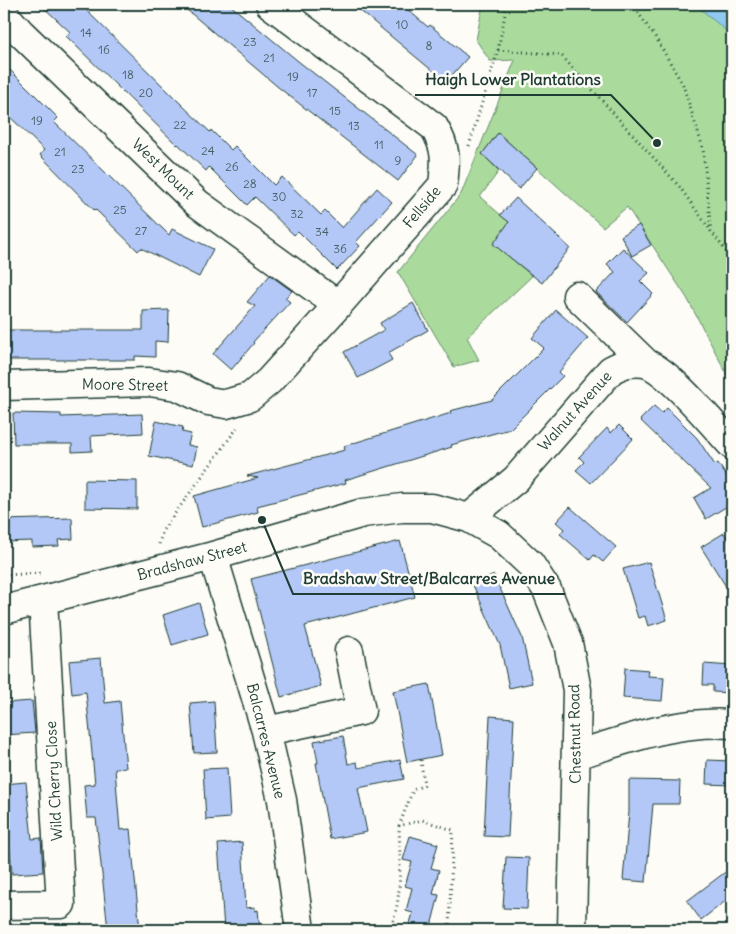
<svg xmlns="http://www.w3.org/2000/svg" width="736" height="934" viewBox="0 0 736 934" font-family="Delius,sans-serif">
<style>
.green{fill:#aadb9c;stroke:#648c68}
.water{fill:#8fc9ef;stroke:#6291a4}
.building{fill:#b4c8f7;stroke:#1f3d34}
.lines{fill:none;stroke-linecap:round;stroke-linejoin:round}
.minor-casing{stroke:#1f3d34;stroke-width:31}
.path{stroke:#1f3d34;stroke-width:3;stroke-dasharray:1 4;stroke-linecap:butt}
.minor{stroke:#fdfcf7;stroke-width:28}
.labels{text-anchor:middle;stroke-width:5;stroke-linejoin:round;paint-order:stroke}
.number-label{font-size:12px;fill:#446065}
.street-label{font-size:15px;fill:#1f3d34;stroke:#fdfcf7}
.leader{fill:none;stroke:#1f3d34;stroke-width:2}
.callout-dot{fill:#1f3d34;stroke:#fdfcf7;stroke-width:2}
.callout-label{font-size:16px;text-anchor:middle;font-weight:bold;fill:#1f3d34;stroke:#fdfcf7;stroke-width:5;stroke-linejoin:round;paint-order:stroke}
</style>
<rect width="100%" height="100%" fill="#fdfcf7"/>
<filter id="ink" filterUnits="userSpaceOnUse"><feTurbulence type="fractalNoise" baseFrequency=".02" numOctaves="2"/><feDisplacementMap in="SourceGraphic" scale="10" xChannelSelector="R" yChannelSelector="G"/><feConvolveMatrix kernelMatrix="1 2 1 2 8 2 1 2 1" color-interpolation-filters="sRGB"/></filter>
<g filter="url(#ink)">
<path class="green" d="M 483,4 L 732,4 L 732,384 L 687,298 L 627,207 L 603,227 L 498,133 L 482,154 L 499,171 L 480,197 L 509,222 L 494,244 L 532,276 L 467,337 L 479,360 L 454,367 L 398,272 L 461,194 L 515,60 L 490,61 L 476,40 Z"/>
<path class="water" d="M 695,4 L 732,4 L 732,36 Z"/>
<path class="building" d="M 40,4 L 80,4 L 182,105 L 210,132 L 211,130 L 231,150 L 235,146 L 274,185 L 282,177 L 321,215 L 325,211 L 342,228 L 377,188 L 392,202 L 356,242 L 360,246 L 337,270 L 298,231 L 294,235 L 255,197 L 247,205 L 209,167 L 206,171 L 178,144 L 177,145 L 66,36 L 70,32 Z
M 180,4 L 229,4 L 298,61 L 418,155 L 398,181 L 278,87 Z
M 352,4 L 401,4 L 428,27 L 430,25 L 468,57 L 446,82 Z
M 4,64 L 58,118 L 54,122 L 169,235 L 172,229 L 213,249 L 199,277 L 141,248 L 138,251 L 95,209 L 94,210 L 40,155 L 44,150 L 4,111 Z
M 498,133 L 537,168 L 519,189 L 482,154 Z
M 516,198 L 570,248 L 542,283 L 493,244 L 509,222 L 500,215 Z
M 639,225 L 651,245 L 632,256 L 621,236 Z
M 623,248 L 649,273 L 640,281 L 653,294 L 627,322 L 596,292 L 615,272 L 607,264 Z
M 270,275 L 292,291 L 285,298 L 290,302 L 253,342 L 254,343 L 231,370 L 213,354 L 255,306 L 247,302 Z
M 413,303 L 428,330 L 388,353 L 392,360 L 358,378 L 344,352 L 384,330 L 380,323 Z
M 169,310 L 168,342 L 155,341 L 155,357 L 135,356 L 135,360 L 4,360 L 4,330 L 143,330 L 143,311 Z
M 556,310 L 588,338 L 559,372 L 563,376 L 510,429 L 451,445 L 452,447 L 345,480 L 346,483 L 257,506 L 258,512 L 202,527 L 194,496 L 258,478 L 247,476 L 345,450 L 344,446 L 451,413 L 450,411 L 492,400 L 544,348 L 532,338 Z
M 654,406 L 662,413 L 667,408 L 697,438 L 715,465 L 718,463 L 727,477 L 732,474 L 732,508 L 729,505 L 706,519 L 694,498 L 711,488 L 640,420 Z
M 13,413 L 61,414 L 61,417 L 142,414 L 143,433 L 91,436 L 92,451 L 72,452 L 72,444 L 14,444 Z
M 156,421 L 183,427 L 182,432 L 191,434 L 188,445 L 197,447 L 193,465 L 149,456 Z
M 619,425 L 633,439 L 591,483 L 576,470 L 584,462 L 579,457 L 607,428 L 611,433 Z
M 85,480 L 137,481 L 137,509 L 85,508 Z
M 570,507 L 616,547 L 603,562 L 594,555 L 590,560 L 560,534 L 564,529 L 556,522 Z
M 72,518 L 73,539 L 58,540 L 59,546 L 32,547 L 32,541 L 4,542 L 4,520 Z
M 724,533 L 732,546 L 732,596 L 701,547 Z
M 400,541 L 415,597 L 305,626 L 321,686 L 281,697 L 251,579 Z
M 649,562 L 667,620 L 648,626 L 645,616 L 638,618 L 623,569 Z
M 494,575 L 522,637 L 532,683 L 509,688 L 500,645 L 473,585 Z
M 199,603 L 208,634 L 172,645 L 163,615 Z
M 101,658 L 105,703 L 120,701 L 126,768 L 115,769 L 120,830 L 130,829 L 140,930 L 108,930 L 96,818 L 87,818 L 84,785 L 95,784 L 86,692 L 72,694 L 69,661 Z
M 704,664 L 732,666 L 732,693 L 713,692 L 713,685 L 703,685 Z
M 625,668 L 649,670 L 648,676 L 664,677 L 662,701 L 623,698 Z
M 429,684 L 442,755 L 407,762 L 393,691 Z
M 32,701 L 35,733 L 4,735 L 4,703 Z
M 214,701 L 217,752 L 194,753 L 190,703 Z
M 490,716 L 514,718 L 508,837 L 484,836 Z
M 343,736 L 348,764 L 357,762 L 358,768 L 400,760 L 404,779 L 358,788 L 367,832 L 330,839 L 316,763 L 318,763 L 314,741 Z
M 707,760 L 732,761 L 732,785 L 706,784 Z
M 227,768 L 230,818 L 206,820 L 203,769 Z
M 629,780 L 680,781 L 679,804 L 653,804 L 646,882 L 623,880 L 629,812 Z
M 26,782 L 32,839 L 41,838 L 43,872 L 12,874 L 7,817 L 4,817 L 4,784 Z
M 410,836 L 438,844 L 431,868 L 439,870 L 433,894 L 439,895 L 430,930 L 408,930 L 413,913 L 406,911 L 412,888 L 405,886 L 412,862 L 403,860 Z
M 242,842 L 246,908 L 255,907 L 255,911 L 258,910 L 260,930 L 224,930 L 218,844 Z
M 506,857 L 529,858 L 527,909 L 503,908 Z
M 732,867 L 732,896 L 701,920 L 687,901 Z"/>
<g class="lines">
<defs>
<path id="minor" d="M 4,14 L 21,33 L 197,203 L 338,305
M 577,296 L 646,363
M 4,386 L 149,382 L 177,386 L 208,401 L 226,404 L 250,397 L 269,381 L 338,305 L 443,185 C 446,160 447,149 434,127 L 270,4
M 469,518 L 516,479 L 611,370 C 622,364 631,361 644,363 C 666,367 715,427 732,445
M 213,556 L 266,731 L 282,800 L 300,930
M 4,610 L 213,556 L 363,513 L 402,508 L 432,508 L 469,518 L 499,535 L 530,564 L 547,590 L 568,643 L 577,690 L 572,930
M 266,731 L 361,711 L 349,651
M 576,755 C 628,739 677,720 732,724
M 4,905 L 61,904 L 43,600"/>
</defs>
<use href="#minor" class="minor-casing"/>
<path class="path" d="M 632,4 L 656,38 L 683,85 L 703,148 L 711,231 L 732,259
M 498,50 L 561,55 L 679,186 L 711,231
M 469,146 L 498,50 L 507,4
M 159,544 L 163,530 L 237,428
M 4,575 L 41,573
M 399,826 L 413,790 L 424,785 L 421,760
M 389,930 C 403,905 400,855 399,826 L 422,820 L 453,830 L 449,930"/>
<use href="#minor" class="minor"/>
</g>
</g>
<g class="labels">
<g class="number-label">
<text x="402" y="29">10</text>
<text x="86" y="37">14</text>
<text x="250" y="46">23</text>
<text x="429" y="50">8</text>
<text x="104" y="54">16</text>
<text x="269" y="62">21</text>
<text x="128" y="79">18</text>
<text x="293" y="81">19</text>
<text x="146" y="97">20</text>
<text x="312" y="97">17</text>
<text x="335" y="115">15</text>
<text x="37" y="125">19</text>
<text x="180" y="129">22</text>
<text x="354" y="130">13</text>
<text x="379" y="149">11</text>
<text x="208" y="155">24</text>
<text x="60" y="156">21</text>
<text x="398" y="165">9</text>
<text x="232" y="171">26</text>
<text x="78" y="173">23</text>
<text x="250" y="188">28</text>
<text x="279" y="201">30</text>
<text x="120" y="214">25</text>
<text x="297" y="218">32</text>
<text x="141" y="235">27</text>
<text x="322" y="236">34</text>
<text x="340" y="253">36</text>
</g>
<g class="street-label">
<text transform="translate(163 169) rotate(44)" y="5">West Mount</text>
<text transform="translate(422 207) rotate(-50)" y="5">Fellside</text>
<text transform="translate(125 385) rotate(1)" y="5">Moore Street</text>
<text transform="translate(575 411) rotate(-48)" y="5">Walnut Avenue</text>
<text transform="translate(192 561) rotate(-15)" y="5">Bradshaw Street</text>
<text transform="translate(575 734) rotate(-91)" y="5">Chestnut Road</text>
<text transform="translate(266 741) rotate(76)" y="5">Balcarres Avenue</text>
<text transform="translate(54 781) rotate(-93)" y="5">Wild Cherry Close</text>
</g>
</g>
<path class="leader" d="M657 143L611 95H415M262 520L293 594H565"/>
<g class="callout-dot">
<circle cx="657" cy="143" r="5"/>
<circle cx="262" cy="520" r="5"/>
</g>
<g class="callout-label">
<text x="513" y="85">Haigh Lower Plantations</text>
<text x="429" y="584">Bradshaw Street/Balcarres Avenue</text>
</g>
<rect width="736" height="934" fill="none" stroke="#fdfcf7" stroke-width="20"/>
<rect x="10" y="10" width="716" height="914" fill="none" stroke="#1f3d34" stroke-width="2" filter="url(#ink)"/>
</svg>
